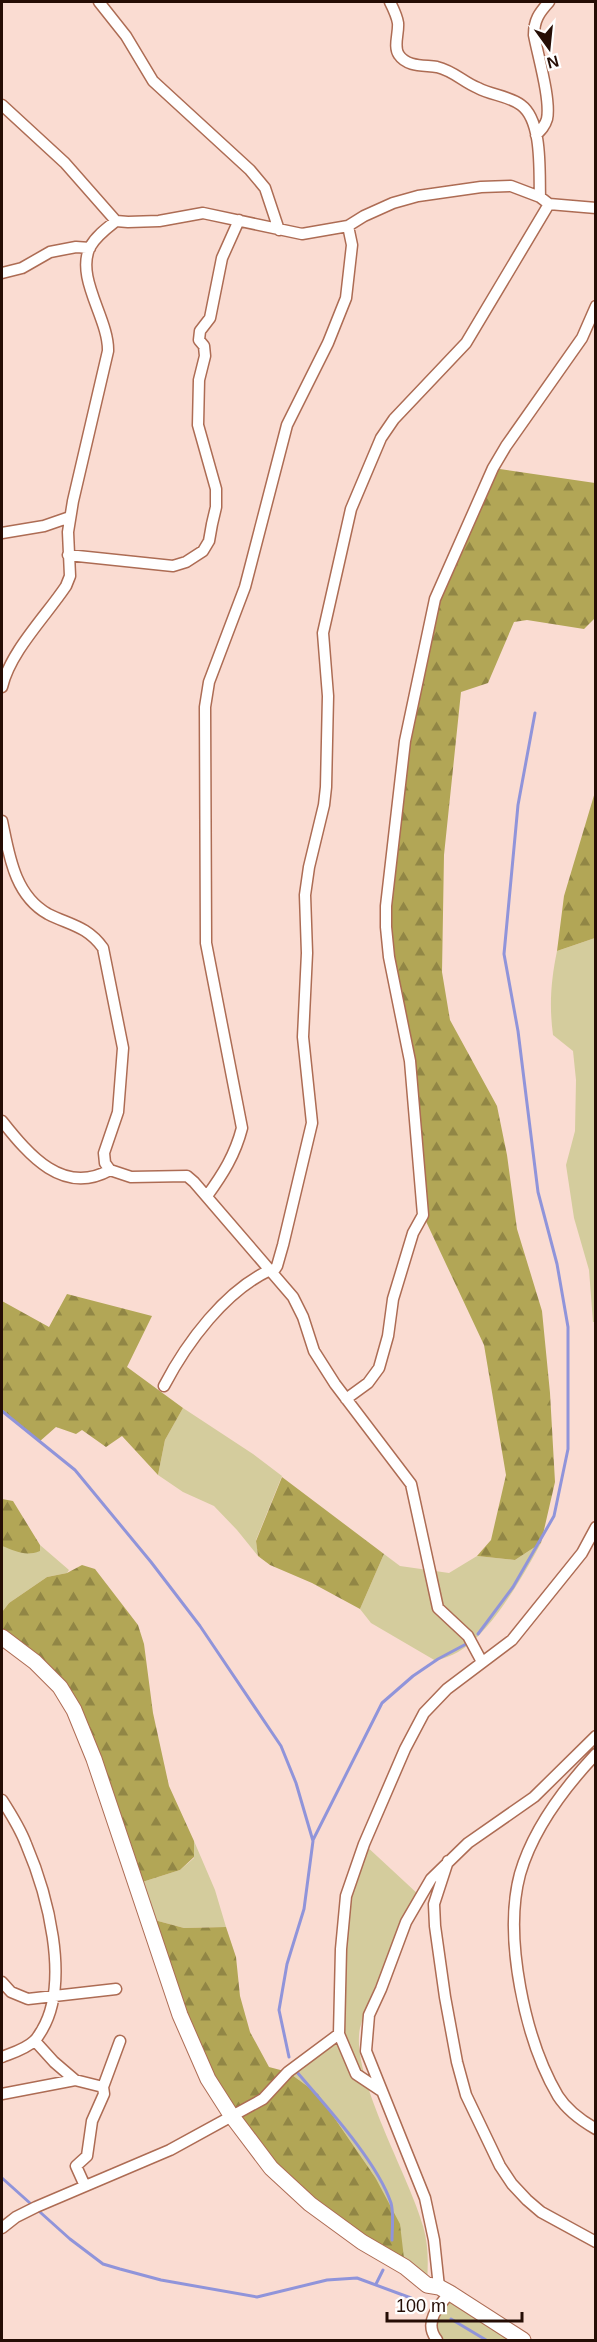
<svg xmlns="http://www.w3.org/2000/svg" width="597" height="2342" viewBox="0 0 597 2342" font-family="Arial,sans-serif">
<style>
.grass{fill:#d4cc9d}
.forest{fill:url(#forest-firs)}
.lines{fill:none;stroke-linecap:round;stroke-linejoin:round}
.stream{stroke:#9094da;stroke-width:3}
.minor-casing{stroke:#ad6c54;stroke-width:13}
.highway-casing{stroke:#ad6c54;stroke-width:17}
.minor{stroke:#fff;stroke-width:10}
.highway{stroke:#fff;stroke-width:15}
</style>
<defs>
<pattern id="forest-firs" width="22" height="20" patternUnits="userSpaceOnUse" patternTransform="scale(1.5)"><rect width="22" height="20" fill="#b2a656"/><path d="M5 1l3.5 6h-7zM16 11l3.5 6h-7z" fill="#918645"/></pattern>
</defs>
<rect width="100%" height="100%" fill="#fadcd2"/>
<path class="grass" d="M 595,938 L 596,1322 L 593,1322 L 589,1270 L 574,1218 L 566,1165 L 575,1131 L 576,1080 L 573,1051 L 553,1035 C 549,1005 551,980 557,951 Z
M 183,1408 L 253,1454 L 282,1476 L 256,1540 L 258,1556 L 237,1530 L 214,1506 L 183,1492 L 158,1475 L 165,1440 Z
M 541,1543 C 523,1576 491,1633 458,1652 C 451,1656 443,1658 436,1661 L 371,1623 L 360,1609 L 384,1554 L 400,1566 L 449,1573 L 477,1556 L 515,1560 Z
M 40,1545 L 69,1570 L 67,1573 L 47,1577 L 9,1603 L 2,1612 L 2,1546 L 40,1551 Z
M 194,1841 L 215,1890 L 226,1927 L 184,1928 L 147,1918 L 136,1884 L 180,1870 L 194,1858 Z
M 364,1844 L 419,1895 C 403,1926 388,1957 374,1989 C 369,2002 363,2015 360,2028 C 350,2076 409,2175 423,2226 C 429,2246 428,2265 427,2285 L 405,2267 L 375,2177 L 318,2094 L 288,2072 L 339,2034 L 346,1896 Z
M 450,2293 L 523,2340 L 437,2340 L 434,2337 L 436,2308 Z"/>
<path class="forest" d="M 493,468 L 595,483 L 595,618 L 584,629 L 527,620 L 514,622 L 488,683 L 461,692 L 444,855 L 442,972 L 450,1020 L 497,1106 L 507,1155 L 517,1229 L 542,1311 L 550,1393 L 555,1482 L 541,1543 L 515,1560 L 477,1556 L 491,1540 L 506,1475 L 484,1345 L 423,1215 L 410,1061 L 386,927 L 405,741 L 435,599 Z
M 595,792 L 595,938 L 557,951 L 564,896 Z
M 67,1294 L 152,1316 L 127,1367 L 183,1408 L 165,1440 L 158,1475 L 122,1436 L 106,1447 L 82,1430 L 76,1434 L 56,1427 L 39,1442 L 2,1409 L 2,1301 L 49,1327 Z
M 282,1477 L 384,1554 L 360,1609 L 312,1583 L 270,1565 L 258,1556 L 256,1541 Z
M 2,1499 L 13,1501 L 40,1545 L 40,1551 C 25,1557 16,1551 2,1546 Z
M 82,1565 L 95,1569 L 138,1625 L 144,1644 L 153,1713 L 169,1786 L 194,1841 L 194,1857 L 180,1870 L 136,1884 L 74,1710 L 2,1637 L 2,1612 L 9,1603 L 47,1577 L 67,1573 Z
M 147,1918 L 184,1928 L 226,1927 L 236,1957 L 240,1996 L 250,2032 L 269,2067 L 288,2072 L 318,2094 L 375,2177 L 400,2224 L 405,2267 L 275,2172 L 208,2079 Z"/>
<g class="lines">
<path class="stream" d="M 2,1411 L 75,1470 L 151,1562 L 200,1626 L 281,1746 L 296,1783 L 313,1841 L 304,1909 L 287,1964 L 279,2010 L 289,2057
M 478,1634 L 513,1587 L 554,1516 L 568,1449 L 568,1327 L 557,1264 L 538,1192 L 518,1031 L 504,954 L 518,805 L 535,713
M 313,1840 L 382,1703 L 413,1676 L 438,1659 L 468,1643
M 296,2071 C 325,2105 377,2161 391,2203 C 394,2214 392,2229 392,2240
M 2,2178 L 70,2239 L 103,2264 L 120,2269 L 161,2280 L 257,2297 L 327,2280 L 357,2278 L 411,2298
M 376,2284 L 383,2270
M 451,2319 L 486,2340"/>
<defs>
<path id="minor" d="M 99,2 L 126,36 L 153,81 L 250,170 L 265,188 L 279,230
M 390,2 C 393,8 397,16 398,23 C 399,33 393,47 399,55 C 407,67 424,65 437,67 C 454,71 463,82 478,88 C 491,95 509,96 521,105 C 543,121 539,173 540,197
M 2,105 L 65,163 L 116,221 L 128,222 L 159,221 L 203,213 L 302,234 L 348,226 L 364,216 L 393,203 L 418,196 L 481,187 L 511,186 L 540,197 L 549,204 L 596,208
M 536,135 C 541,130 545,126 547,119 C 551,100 538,56 534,35 C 534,20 539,13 549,2
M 2,273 L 22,268 L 50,252 L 76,247 L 90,248
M 2,533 L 44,526 L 70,517
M 68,555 L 173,566 L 186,562 L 203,551 L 209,541 L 212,524 L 216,507 L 216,489 L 198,425 L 199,380 L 205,356 L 204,346 L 199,340 L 200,331 L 210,318 L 222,258 L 239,220
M 2,687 C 10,652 46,616 66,586 L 70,576 L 68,532 L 73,501 L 108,351 C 109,319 75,278 90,247 C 96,236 107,228 116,221
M 2,821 C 9,854 14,895 48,914 C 70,925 87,926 103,948 L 123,1048 L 118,1112 L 104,1153 L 105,1163 L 110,1170 L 131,1177 L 187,1176 L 194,1182 L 293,1297 L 303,1317 L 314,1351 L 335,1384 L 411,1484 L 438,1608 L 468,1636 L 482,1662
M 2,1121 C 29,1155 63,1196 110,1170
M 207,1196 C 223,1174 235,1155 242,1128 L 206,943 L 205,707 L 209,682 L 245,587 L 287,425 L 328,343 L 346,298 L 352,245 L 348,226
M 273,1272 L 277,1266 L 283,1245 L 312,1123 L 303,1037 L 307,953 L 305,895 L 309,867 L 324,805 L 326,787 L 328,696 L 323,633 L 351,509 L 381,438 L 394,419 L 466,343 L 549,204
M 164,1386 C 187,1342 225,1291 270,1270
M 346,1399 L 368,1383 L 379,1368 L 388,1336 L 393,1299 L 413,1233 L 423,1215 L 410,1061 L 389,957 L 386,927 L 386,906 L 405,741 L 435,599 L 493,468 L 506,446 L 582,338 L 596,306
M 596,1754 C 564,1788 533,1829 520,1874 C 503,1937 525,2040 558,2096 C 567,2110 582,2121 596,2129
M 2,1800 C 11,1814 20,1828 26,1844 C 47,1893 71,1981 42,2030 C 40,2033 37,2039 34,2041 C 26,2049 12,2053 2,2057
M 448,1861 L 434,1904 L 435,1926 L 445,1997 L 457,2062 L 466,2095 L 500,2166 L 512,2184 L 527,2200 L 541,2212 L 596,2242
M 2,1982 L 11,1992 L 28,1999 L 116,1989
M 35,2041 L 54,2062 L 75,2080
M 380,2090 L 356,2074 L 339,2034 L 341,1949 L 346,1896 L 364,1844 L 405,1749 L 424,1713 L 447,1689 L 512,1640 L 582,1553 L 596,1527
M 2,2094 L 75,2080 L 103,2087
M 85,2186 L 76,2166 L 87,2156 L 92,2121 L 104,2094 L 103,2087 L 120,2041
M 2,2228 L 16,2217 L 36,2207 L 170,2150 L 263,2099 L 288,2072 L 339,2034
M 439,2287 L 434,2240 L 425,2198 L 366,2051 L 369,2015 L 381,1989 L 406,1922 L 431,1879 L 468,1843 L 534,1797 L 596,1736
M 437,2340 C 423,2323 438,2306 450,2293"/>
<path id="highway" d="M 2,1637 L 35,1662 L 60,1687 L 74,1710 L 94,1759 L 180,2015 L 208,2079 L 231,2115 L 271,2168 L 310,2204 L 362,2242 L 405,2267 L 427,2285 L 439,2287 L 450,2293 L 523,2340"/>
</defs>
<use href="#minor" class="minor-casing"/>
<use href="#highway" class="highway-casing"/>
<use href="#minor" class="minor"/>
<use href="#highway" class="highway"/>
</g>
<rect width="597" height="2342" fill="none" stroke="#250d05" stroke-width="6"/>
<g transform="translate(549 48) rotate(165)" stroke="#ffffff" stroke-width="4.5" paint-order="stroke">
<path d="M0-4.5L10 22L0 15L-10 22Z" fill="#250d05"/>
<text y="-9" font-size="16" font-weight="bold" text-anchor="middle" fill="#250d05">N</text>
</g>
<path d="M387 2312v9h135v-9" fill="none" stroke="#250d05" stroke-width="3"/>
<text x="396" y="2312" font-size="18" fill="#250d05" stroke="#ffffff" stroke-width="4.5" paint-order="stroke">100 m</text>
</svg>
